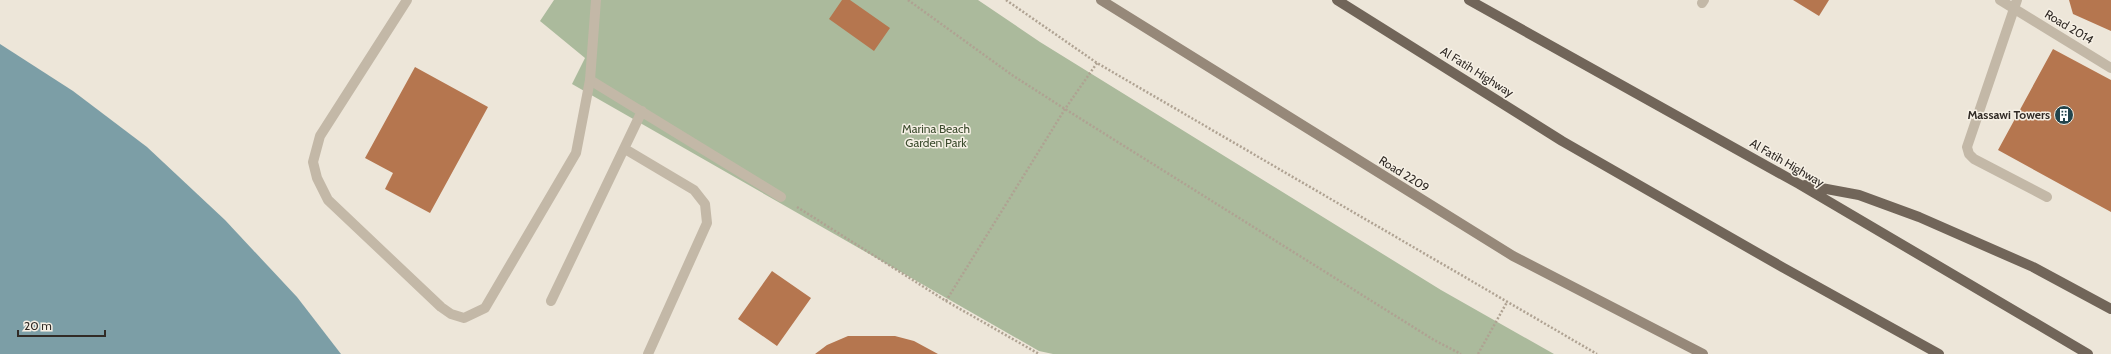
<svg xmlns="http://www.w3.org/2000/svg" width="2111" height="354" viewBox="0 0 2111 354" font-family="Cabin,sans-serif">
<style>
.green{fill:#abba9c}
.water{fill:#7c9ea6}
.building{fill:#b5764f}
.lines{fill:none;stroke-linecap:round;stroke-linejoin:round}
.path{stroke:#afa292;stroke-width:2.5;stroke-dasharray:2 2;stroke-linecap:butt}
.lane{stroke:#c3b8a7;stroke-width:10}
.street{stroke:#c3b8a7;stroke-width:10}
.secondary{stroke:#968879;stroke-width:10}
.primary{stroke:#716559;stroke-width:10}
.labels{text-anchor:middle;stroke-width:3;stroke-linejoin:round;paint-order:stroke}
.street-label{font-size:12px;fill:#312b26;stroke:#f6f0e5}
.poi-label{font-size:12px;font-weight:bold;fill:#312b26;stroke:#f6f0e5;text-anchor:end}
.park-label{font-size:12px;fill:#3c4c2e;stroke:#f6f0e5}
</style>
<rect width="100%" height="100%" fill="#ede6d9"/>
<path class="green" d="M 554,0 L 978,0 L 1040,42 L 1441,290 L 1554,354 L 1053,354 L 1039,351 L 572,84 L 585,58 L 540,21 Z"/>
<path class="water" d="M 0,44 L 73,91 L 147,147 L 225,220 L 297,297 L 341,354 L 0,354 Z"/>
<path class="building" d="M 842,0 L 850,0 L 890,28 L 874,51 L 829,19 Z
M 1793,0 L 1829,0 L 1819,16 Z
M 2069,0 L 2111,0 L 2111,31 L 2073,14 Z
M 2053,49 L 2111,80 L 2111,212 L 1998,150 Z
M 415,67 L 488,107 L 430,213 L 385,189 L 393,173 L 365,158 Z
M 772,271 L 811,298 L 777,346 L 738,319 Z
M 848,336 L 895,336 L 914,341 L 938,354 L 815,354 L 827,345 Z"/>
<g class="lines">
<path class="path" d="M 908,0 L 1012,75 L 1065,109 L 1434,340 L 1461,354
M 1006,0 L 1097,63 L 1597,354
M 797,207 L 946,301 L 1039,354
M 946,301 L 1065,109 L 1097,63
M 1478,354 L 1507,302"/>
<path class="lane" d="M 590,80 L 781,197
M 625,149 L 694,190 L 705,204 L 707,223 L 648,354
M 551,301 L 642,111"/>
<path class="street" d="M 407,0 L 320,136 L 313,162 L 317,178 L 328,200 L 441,307 L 451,314 L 464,318 L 485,308 L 576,153 L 590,80 L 596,0
M 2000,0 L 2111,68
M 2017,0 L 1967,147 L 1969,154 L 1974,159 L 2047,197
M 1702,3 L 1704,0"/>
<path class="secondary" d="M 1101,0 L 1513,256 L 1703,354"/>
<path class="primary" d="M 1337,0 L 1562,141 L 1782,267 L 1939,354
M 1469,0 L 1799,184 L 2088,354
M 1805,185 L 1859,195 L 1919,217 L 2033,267 L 2111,309"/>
</g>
<defs>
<symbol id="building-disc" viewBox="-11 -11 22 22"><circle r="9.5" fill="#22444c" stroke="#f6f0e5"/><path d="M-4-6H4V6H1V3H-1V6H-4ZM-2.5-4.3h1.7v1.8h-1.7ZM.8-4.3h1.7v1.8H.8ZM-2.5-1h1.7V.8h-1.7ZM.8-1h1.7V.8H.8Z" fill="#fff"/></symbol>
</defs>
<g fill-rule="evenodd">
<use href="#building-disc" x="2053" y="104" width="22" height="22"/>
</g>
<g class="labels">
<g class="street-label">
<text transform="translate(2069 27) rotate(31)" y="4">Road 2014</text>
<text transform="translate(1477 72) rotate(32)" y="4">Al Fatih Highway</text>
<text transform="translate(1787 163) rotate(30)" y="4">Al Fatih Highway</text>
<text transform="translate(1404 174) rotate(32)" y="4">Road 2209</text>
</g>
<g class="poi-label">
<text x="2050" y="119">Massawi Towers</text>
</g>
<g class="park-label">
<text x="936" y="133">Marina Beach<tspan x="936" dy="14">Garden Park</tspan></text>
</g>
</g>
<path d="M18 330v6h87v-6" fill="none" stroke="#312b26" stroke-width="2"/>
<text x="24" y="330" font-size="12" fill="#312b26" stroke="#f6f0e5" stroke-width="3" paint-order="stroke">20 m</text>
</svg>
